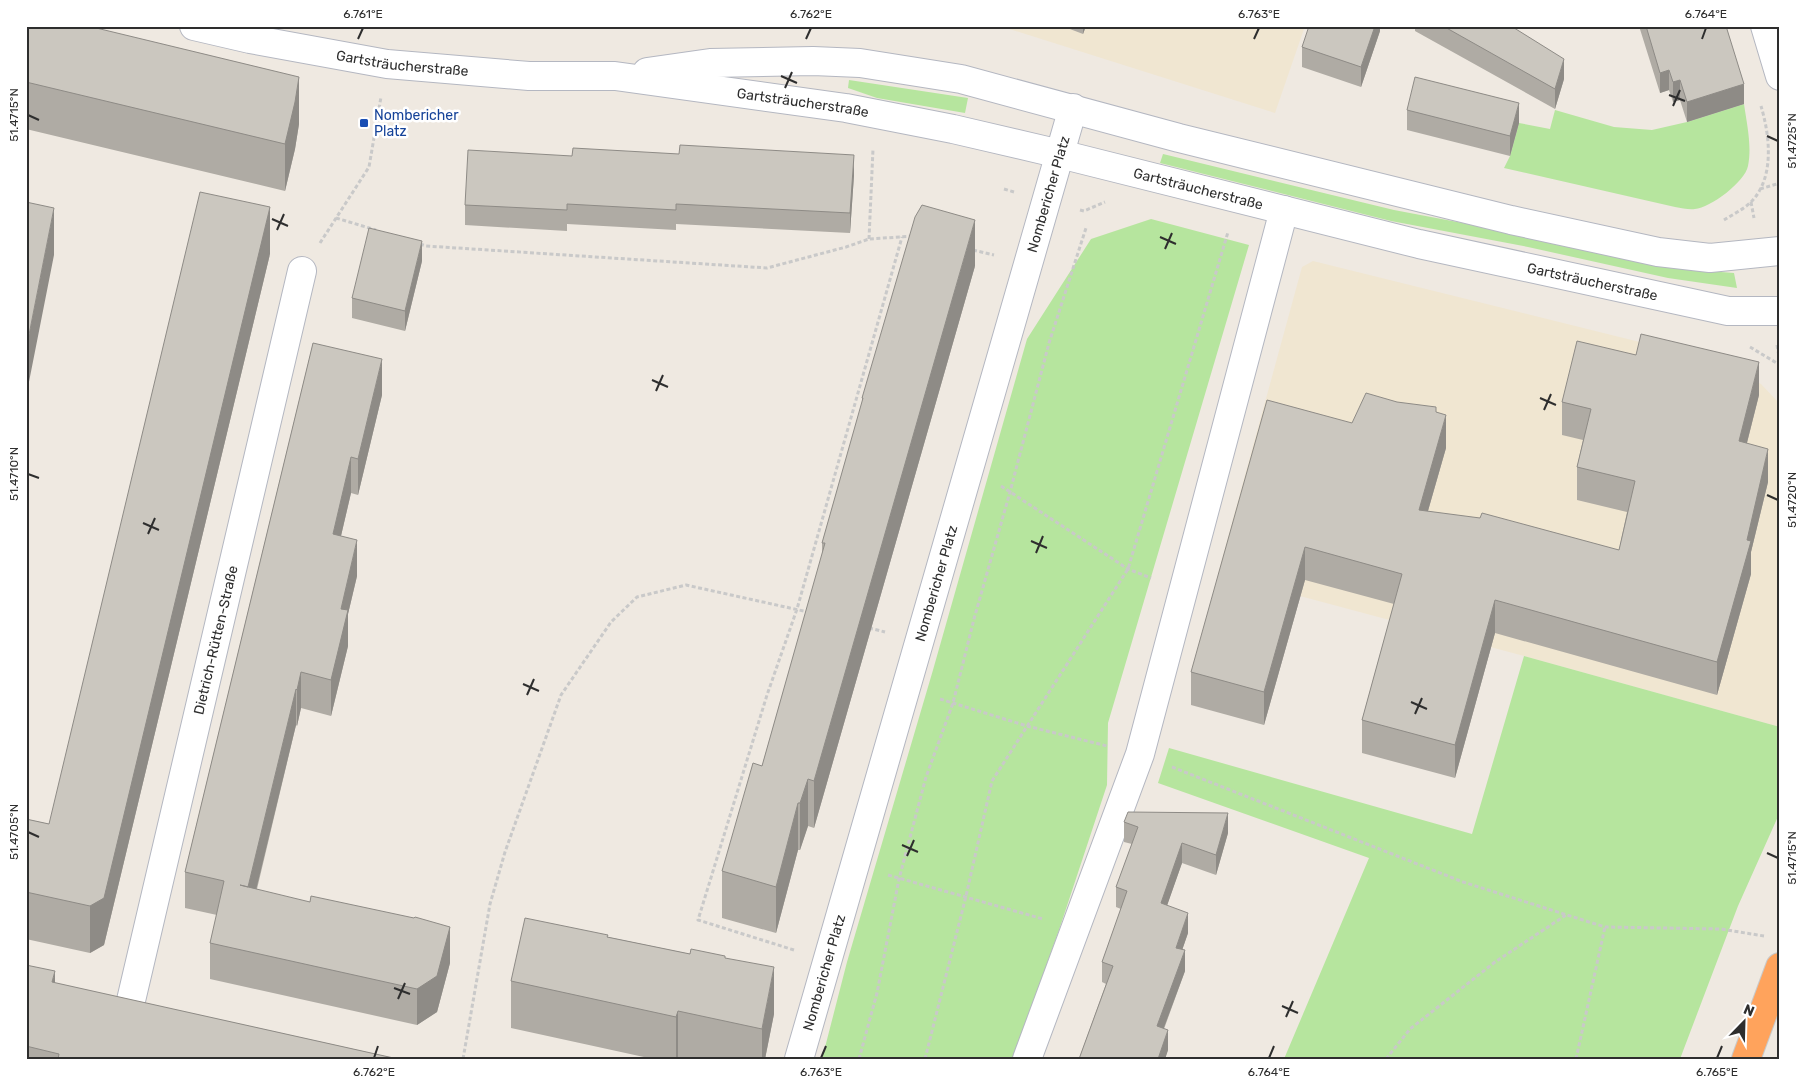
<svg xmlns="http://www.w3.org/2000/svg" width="1806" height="1085" viewBox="0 0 1806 1085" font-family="Rubik,sans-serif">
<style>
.education{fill:#f0e6d1}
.green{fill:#b6e59e}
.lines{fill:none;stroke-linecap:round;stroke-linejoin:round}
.minor-casing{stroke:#b4b7c1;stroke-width:30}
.tertiary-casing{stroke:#b4b7c1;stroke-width:30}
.secondary-casing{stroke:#b4b7c1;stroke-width:30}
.motorway-casing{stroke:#c9c9c9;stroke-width:30}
.path{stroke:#c9c9c9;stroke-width:3;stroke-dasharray:4 2.5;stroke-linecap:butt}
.minor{stroke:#fff;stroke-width:28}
.tertiary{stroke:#fff;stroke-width:28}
.secondary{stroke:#fff;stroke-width:28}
.motorway{stroke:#ffa35c;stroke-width:28}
.wall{fill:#afaba4}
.shaded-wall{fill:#8e8b86}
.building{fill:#cbc7bf;stroke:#8e8b86}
.ticks{fill:none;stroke:#2e2e2e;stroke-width:2}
.transit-dot{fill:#1a4fb4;stroke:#fff;stroke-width:2}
.labels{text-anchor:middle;stroke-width:5;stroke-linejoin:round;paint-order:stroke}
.street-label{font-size:14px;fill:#2e2e2e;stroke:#fff}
.transit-label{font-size:14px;fill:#164399;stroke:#fff;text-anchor:start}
.neatline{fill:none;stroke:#2e2e2e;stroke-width:2}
.ticks-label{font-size:12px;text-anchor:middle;fill:#2e2e2e}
</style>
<rect width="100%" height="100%" fill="#efe9e1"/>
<path class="education" d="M 1000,26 L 1305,26 L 1275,113 Z
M 1313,261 L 1712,360 L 1735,369 L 1761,384 L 1780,404 L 1780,727 L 1524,656 L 1218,574 L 1302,267 Z"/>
<path class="green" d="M 849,80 L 968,98 L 965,113 L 877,98 L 848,88 Z
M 1744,104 C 1747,125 1752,146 1748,166 C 1745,182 1710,208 1695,209 C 1689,210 1682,208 1675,207 L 1504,168 L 1510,156 L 1519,123 L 1550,129 L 1555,110 L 1614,127 L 1652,130 L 1687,122 Z
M 1163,154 L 1394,210 L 1531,236 L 1669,268 L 1734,273 L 1737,288 L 1668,278 L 1528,247 L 1391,221 L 1160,163 Z
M 1151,219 L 1249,245 L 1108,723 L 1107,785 L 1059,930 L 1013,1059 L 822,1059 L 847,962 L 933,670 L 1027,339 L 1091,239 Z
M 1524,656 L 1780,727 L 1780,812 L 1738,906 L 1680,1059 L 1284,1059 L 1369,858 L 1158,783 L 1169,748 L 1472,834 Z"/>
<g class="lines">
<defs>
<g id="minor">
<path id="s1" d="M 129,1009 L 302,271"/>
<path id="s2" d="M 799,1059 L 1073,108"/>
<path d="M 1027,1059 L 1140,754 L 1284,210"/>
</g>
<g id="tertiary">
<path id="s3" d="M 194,26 L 250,39 L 387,64 L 529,76 L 615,76 L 846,108 L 953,129 L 1060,154 L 1419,244 L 1728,311 L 1780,311"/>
<path d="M 647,72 L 710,63 L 813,61 L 860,63 L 961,79 L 1179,138 L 1511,220 L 1658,252 L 1710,258 L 1780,251"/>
</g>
<path id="secondary" d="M 1765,26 L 1780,76"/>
<path id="motorway" d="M 1746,1059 L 1780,967"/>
</defs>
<use href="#minor" class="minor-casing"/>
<use href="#tertiary" class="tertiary-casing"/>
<use href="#secondary" class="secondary-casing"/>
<use href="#motorway" class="motorway-casing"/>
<path class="path" d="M 1004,189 L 1014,192
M 1760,189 L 1780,183
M 1751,202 L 1754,218
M 1080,210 L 1084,211 L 1105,202
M 336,218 L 376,230
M 1724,220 C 1732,215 1742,210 1750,203 C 1775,179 1770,136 1761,106
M 869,239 L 873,149
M 320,243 L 369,167 L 381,97
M 420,244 L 426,246 L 767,268 L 846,247 L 869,239 L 914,236
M 973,250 L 994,255
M 1777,345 L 1780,362
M 1750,347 L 1780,365
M 1001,486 L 1128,569 L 1151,578
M 869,628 L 885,632
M 940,699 L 1027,726 L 1107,746
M 1172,767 L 1463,882 L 1605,927 L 1721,929 L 1764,936
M 888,875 L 1043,919
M 794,950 L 698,920 L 767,695 L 797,609 L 902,237
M 463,1059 L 490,904 L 505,852 L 561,695 L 611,622 L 637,597 L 686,585 L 808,612
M 859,1059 L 877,993 L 899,879 L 926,777 L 953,703 L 974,619 L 1010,492 L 1049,343 L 1086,228
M 925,1059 L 966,896 L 992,781 L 1128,569 L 1228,232
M 1386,1059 L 1410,1029 L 1495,962 L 1566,915
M 1576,1059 L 1605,927"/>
<use href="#minor" class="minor"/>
<use href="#tertiary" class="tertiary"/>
<use href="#secondary" class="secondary"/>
<use href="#motorway" class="motorway"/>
</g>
<path class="wall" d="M 26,26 L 299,124 L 295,149 L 285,191 L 26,129 Z
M 1062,26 L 1086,26 L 1083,34 Z
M 1380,26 L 1380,31 L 1361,87 L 1302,67 L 1302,47 Z
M 1415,26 L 1511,26 L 1564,79 L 1555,109 L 1415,31 Z
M 1639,26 L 1726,26 L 1744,104 L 1687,122 L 1680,100 L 1673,102 L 1669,90 L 1660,93 Z
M 1407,110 L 1519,123 L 1510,156 L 1407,130 Z
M 854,175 L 850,233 L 676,224 L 676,230 L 567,224 L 567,231 L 465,225 L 465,205 Z
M 270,254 L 104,945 L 90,953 L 26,939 L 26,819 L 49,824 Z
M 422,261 L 405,331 L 352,318 L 352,298 Z
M 975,266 L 814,828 L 808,826 L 800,850 L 798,850 L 776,933 L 722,918 L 722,871 L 762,766 L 822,556 L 822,543 L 862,403 L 862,398 Z
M 313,343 L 382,395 L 358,495 L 351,493 L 341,536 L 357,576 L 348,614 L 348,646 L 331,716 L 301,708 L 297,726 L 296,725 L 257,889 L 450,963 L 437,1012 L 417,1025 L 210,979 L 210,943 L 217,915 L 185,908 L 185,872 Z
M 1759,395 L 1747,443 L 1768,482 L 1751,552 L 1751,574 L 1717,695 L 1495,633 L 1455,778 L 1362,753 L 1362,720 L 1394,604 L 1305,580 L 1264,725 L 1191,705 L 1191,672 L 1352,423 L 1436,412 L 1446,448 L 1428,511 L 1619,550 L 1627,512 L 1577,500 L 1577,467 L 1583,440 L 1562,435 L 1562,402 Z
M 1124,822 L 1228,833 L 1216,875 L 1182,863 L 1167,905 L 1188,933 L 1182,950 L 1185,971 L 1164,1029 L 1168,1050 L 1165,1059 L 1079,1059 L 1106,984 L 1102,982 L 1102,962 L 1121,909 L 1116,907 L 1116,887 L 1132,844 L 1124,842 Z
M 608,937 L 690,954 L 725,958 L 774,1014 L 765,1059 L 681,1059 L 678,1058 L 678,1059 L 653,1059 L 511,1028 L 511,981 Z
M 26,965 L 55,983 L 398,1059 L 26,1059 Z"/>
<path class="shaded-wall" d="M 1083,26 L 1086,26 L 1083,34 Z
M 1375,26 L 1380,26 L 1380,31 L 1361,87 L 1361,67 Z
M 1564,59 L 1564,79 L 1555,109 L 1555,89 Z
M 1669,70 L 1669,90 L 1660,93 L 1660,73 Z
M 299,77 L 299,124 L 295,149 L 285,191 L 285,144 Z
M 1680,80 L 1680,100 L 1673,102 L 1673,82 Z
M 1744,84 L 1744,104 L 1687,122 L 1687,102 Z
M 1519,103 L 1519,123 L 1510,156 L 1510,136 Z
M 854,155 L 854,175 L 850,233 L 850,213 Z
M 270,207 L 270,254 L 104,945 L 90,953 L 90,906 Z
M 54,208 L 54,255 L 26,397 L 26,350 Z
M 975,220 L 975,266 L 814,828 L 814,781 Z
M 422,241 L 422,261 L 405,331 L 405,311 Z
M 382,359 L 382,395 L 358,495 L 358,459 Z
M 1759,362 L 1759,395 L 1739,474 L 1739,441 Z
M 1446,415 L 1446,448 L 1419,542 L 1419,510 Z
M 1768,449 L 1768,482 L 1751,552 L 1751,574 L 1717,695 L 1717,662 Z
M 351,457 L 351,493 L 333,570 L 333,534 Z
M 357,540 L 357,576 L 348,614 L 348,646 L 331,716 L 331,680 L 341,609 Z
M 1305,547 L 1305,580 L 1264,725 L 1264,692 Z
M 1495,600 L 1495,633 L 1455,778 L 1455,745 Z
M 301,672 L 301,708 L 297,726 L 297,690 Z
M 296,689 L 296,725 L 248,923 L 248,887 Z
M 808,779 L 808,826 L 800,850 L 800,803 Z
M 798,803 L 798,850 L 776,933 L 776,887 Z
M 1228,813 L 1228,833 L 1216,875 L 1216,855 Z
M 1182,843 L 1182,863 L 1161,923 L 1161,903 Z
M 1188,913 L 1188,933 L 1176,968 L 1176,948 Z
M 450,927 L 450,963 L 437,1012 L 417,1025 L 417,989 Z
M 1185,950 L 1185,971 L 1157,1046 L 1157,1026 Z
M 774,967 L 774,1014 L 765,1059 L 762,1059 L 762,1029 Z
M 55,971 L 55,1018 L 52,982 Z
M 678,1011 L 678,1058 L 676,1059 L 676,1017 Z
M 1168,1030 L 1168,1050 L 1165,1059 L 1158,1059 Z"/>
<path class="building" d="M 26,26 L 88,26 L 299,77 L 295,102 L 285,144 L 26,82 Z
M 1309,26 L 1375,26 L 1361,67 L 1302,47 Z
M 1443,26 L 1511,26 L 1564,59 L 1555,89 Z
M 1646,26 L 1726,26 L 1744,84 L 1687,102 L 1680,80 L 1673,82 L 1669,70 L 1660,73 Z
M 1415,77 L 1519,103 L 1510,136 L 1407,110 Z
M 680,145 L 854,155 L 850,213 L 676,204 L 676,210 L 567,204 L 567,210 L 465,205 L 468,150 L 572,156 L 573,148 L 679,154 Z
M 200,192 L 270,207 L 104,898 L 90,906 L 26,892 L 26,819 L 49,824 Z
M 26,202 L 54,208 L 26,350 Z
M 922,205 L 975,220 L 814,781 L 808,779 L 800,803 L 798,803 L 776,887 L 722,871 L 753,763 L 762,766 L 825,543 L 822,543 L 863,398 L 862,398 L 915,217 Z
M 369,228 L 422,241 L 405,311 L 352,298 Z
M 1641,334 L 1759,362 L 1739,441 L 1768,449 L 1747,540 L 1751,541 L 1717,662 L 1495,600 L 1455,745 L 1362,720 L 1402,574 L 1305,547 L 1264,692 L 1191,672 L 1267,400 L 1352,423 L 1366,393 L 1397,402 L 1436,407 L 1436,412 L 1446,415 L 1419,510 L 1480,518 L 1482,513 L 1619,550 L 1635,481 L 1577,467 L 1591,409 L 1562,402 L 1577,341 L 1636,355 Z
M 313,343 L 382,359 L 358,459 L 351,457 L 333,534 L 357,540 L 341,609 L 348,610 L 331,680 L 301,672 L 297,690 L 296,689 L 248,887 L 240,885 L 310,902 L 311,896 L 414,918 L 415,917 L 450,927 L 437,976 L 417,989 L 210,943 L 224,881 L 185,872 Z
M 1128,812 L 1228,813 L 1216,855 L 1182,843 L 1161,903 L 1188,913 L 1176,948 L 1185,950 L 1157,1026 L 1168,1030 L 1158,1059 L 1079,1059 L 1113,966 L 1102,962 L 1127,891 L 1116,887 L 1138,827 L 1124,822 Z
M 525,918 L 608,935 L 607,937 L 690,954 L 691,949 L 725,956 L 725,958 L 774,967 L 762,1029 L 678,1011 L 676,1017 L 511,981 Z
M 26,965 L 55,971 L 52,982 L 398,1059 L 58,1059 L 59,1054 L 26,1046 Z"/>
<path class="ticks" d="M 358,39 L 363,28M 806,39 L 811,28M 1254,39 L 1259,28M 1702,39 L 1706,28M 781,76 L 797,83M 785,88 L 792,72M 1669,95 L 1685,101M 1673,106 L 1680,90M 28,115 L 39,120M 1767,136 L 1778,141M 272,219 L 288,226M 277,230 L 284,214M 1160,237 L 1176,244M 1165,249 L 1172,233M 652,380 L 668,387M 656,391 L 663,375M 1540,398 L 1556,405M 1544,410 L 1551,394M 28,474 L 39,478M 1767,495 L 1778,500M 143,523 L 159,530M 148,534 L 155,518M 1031,541 L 1047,548M 1036,553 L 1043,536M 523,684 L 539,691M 527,695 L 534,679M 1411,702 L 1427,709M 1415,714 L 1422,698M 28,832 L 39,837M 902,845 L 918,852M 1767,853 L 1778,858M 907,856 L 914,840M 394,988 L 410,994M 398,999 L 405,983M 1282,1006 L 1298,1013M 1286,1017 L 1293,1001M 374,1058 L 378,1046M 821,1058 L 826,1046M 1269,1058 L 1274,1046M 1717,1058 L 1722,1046"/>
<rect class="transit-dot" x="359" y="118" width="10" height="10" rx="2.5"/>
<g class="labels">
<g class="street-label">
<text dy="5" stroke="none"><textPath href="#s3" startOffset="212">Gartsträucherstraße</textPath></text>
<text dy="5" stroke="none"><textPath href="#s3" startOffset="615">Gartsträucherstraße</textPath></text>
<text dy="5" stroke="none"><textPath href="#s3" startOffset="1020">Gartsträucherstraße</textPath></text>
<text dy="5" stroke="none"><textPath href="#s2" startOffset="900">Nombericher Platz</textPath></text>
<text dy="5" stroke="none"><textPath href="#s3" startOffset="1425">Gartsträucherstraße</textPath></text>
<text dy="5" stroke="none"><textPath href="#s2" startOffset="495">Nombericher Platz</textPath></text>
<text dy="5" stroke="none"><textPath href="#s1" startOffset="379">Dietrich-Rütten-Straße</textPath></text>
<text dy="5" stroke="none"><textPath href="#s2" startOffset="90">Nombericher Platz</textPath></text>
</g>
<g class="transit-label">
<text x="374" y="120">Nombericher<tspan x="374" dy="16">Platz</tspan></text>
</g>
</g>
<rect width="1806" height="1085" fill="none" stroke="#ffffff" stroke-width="55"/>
<g transform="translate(1744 1022) rotate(23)" stroke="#ffffff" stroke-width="4" paint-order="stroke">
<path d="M0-4L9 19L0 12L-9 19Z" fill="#2e2e2e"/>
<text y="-8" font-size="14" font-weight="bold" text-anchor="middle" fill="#2e2e2e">N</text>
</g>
<rect x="28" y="28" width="1750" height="1030" class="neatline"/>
<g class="ticks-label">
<text x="363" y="18">6.761°E</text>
<text x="811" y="18">6.762°E</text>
<text x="1259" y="18">6.763°E</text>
<text x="1706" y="18">6.764°E</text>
<text transform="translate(14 115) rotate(-90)" y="4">51.4715°N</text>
<text transform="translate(1792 141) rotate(-90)" y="4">51.4725°N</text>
<text transform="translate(14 474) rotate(-90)" y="4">51.4710°N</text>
<text transform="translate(1792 500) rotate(-90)" y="4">51.4720°N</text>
<text transform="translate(14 832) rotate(-90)" y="4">51.4705°N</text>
<text transform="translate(1792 858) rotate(-90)" y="4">51.4715°N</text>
<text x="374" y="1076">6.762°E</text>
<text x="821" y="1076">6.763°E</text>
<text x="1269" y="1076">6.764°E</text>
<text x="1717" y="1076">6.765°E</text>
</g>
</svg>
